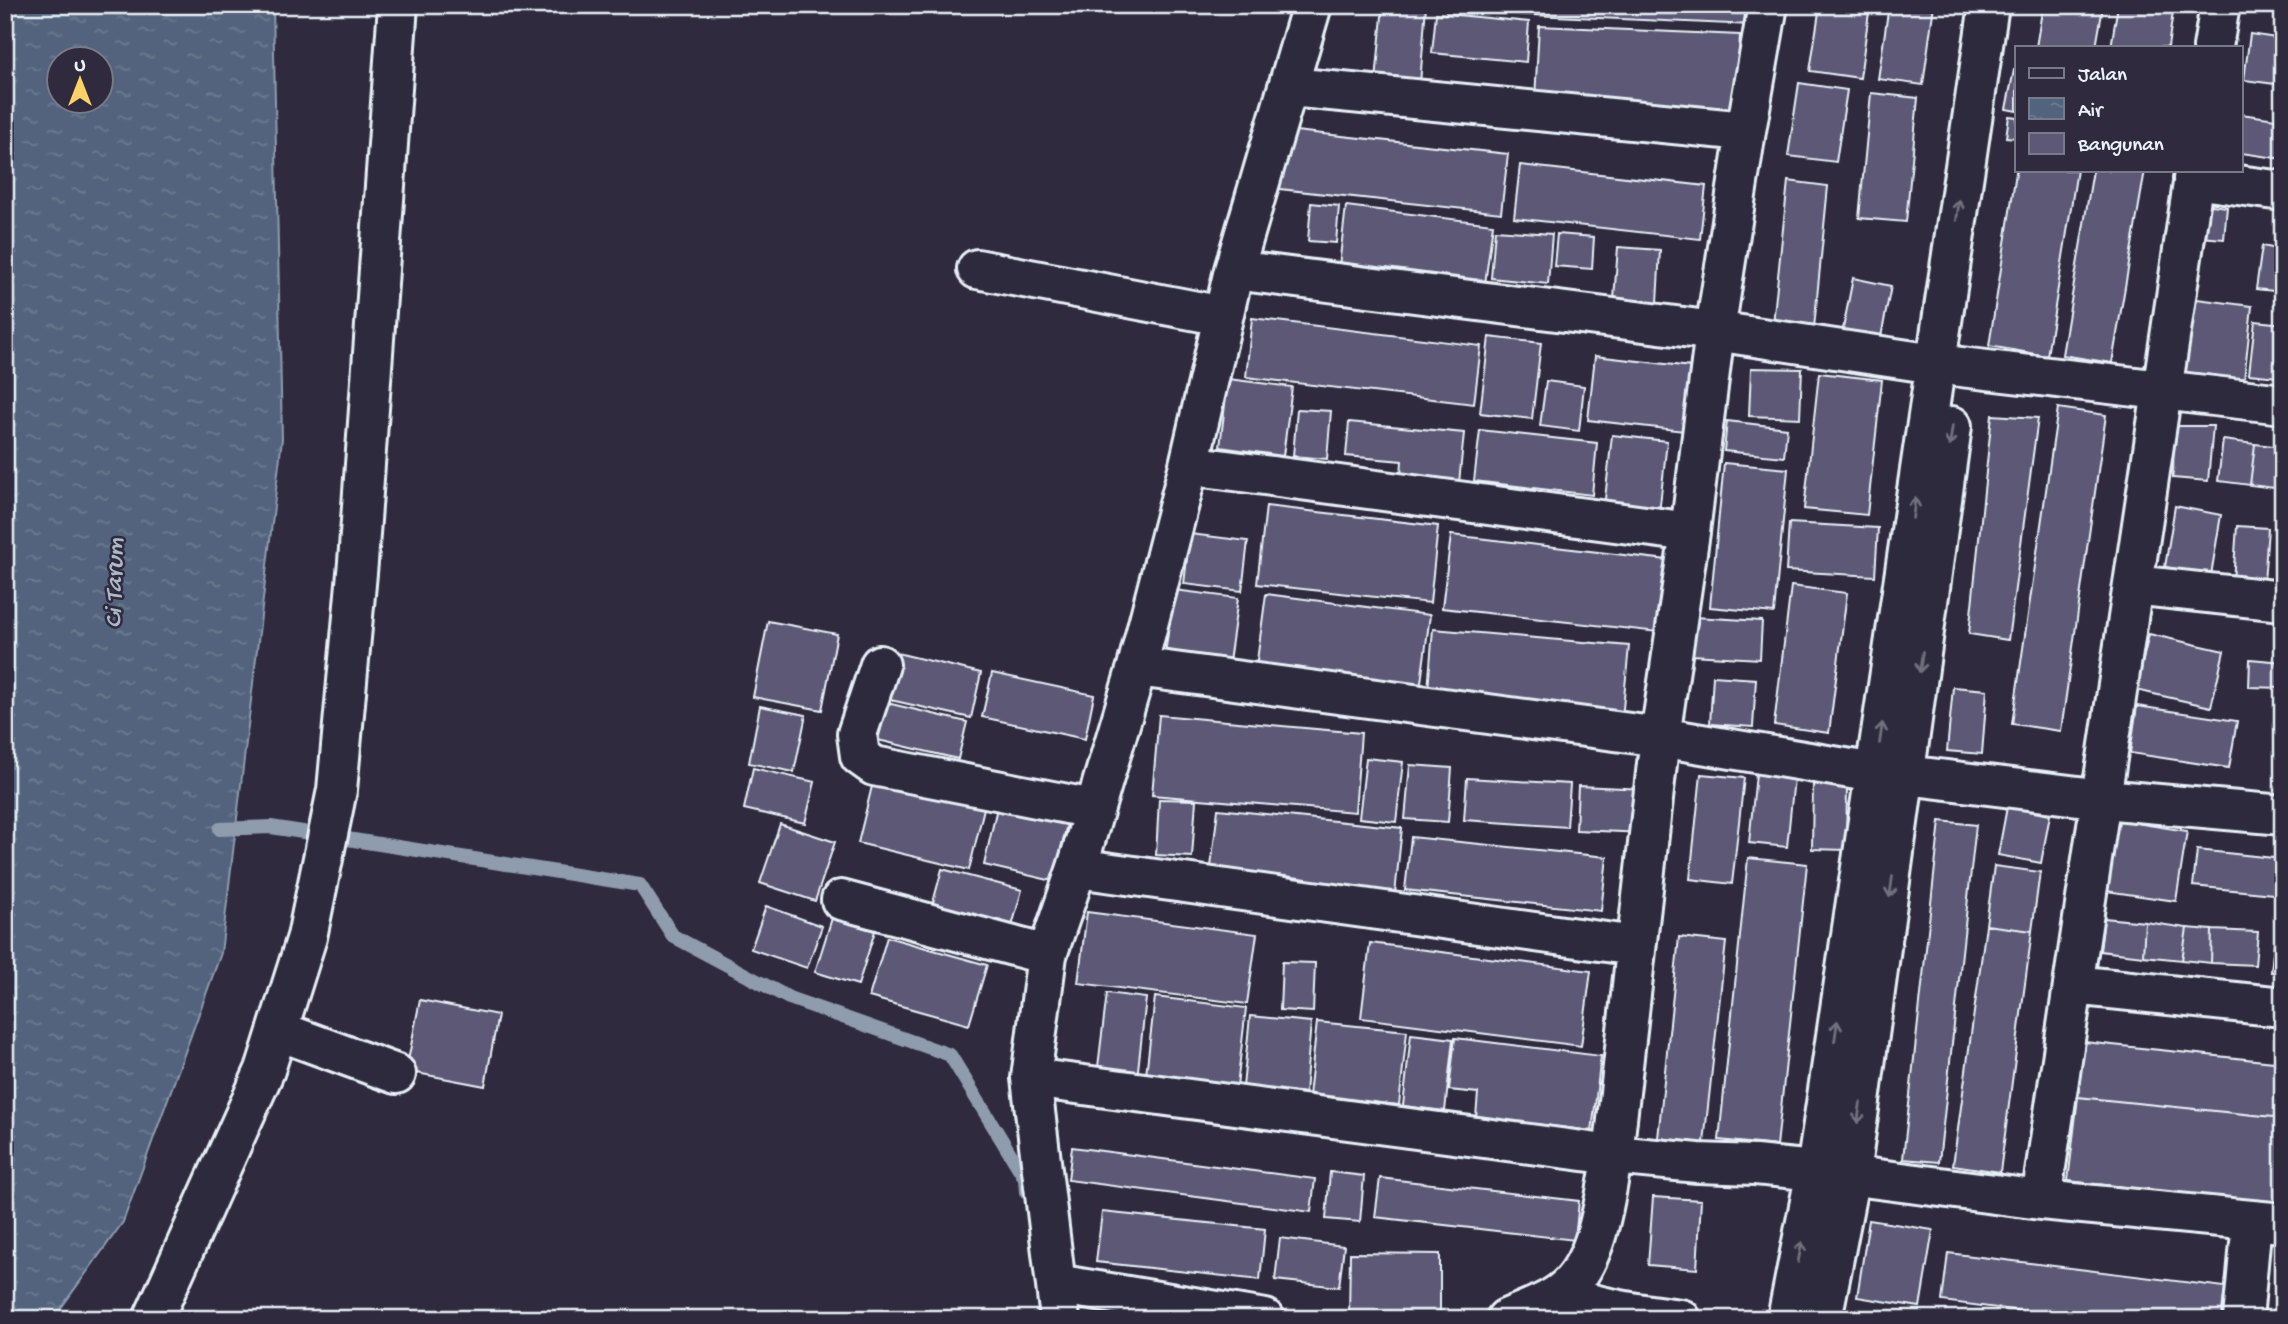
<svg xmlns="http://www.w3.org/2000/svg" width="2288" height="1324" viewBox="0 0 2288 1324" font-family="'Gochi Hand',sans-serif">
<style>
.water{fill:url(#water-ripples);stroke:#8e9cae;stroke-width:2;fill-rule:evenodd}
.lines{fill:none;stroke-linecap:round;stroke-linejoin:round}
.stream{stroke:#8e9cae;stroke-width:14}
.building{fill:#5d5876;stroke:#e8f1f8;stroke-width:2}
.minor-casing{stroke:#e8f1f8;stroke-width:44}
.minor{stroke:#2f2a3d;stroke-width:38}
.oneway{stroke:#70707e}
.labels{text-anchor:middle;stroke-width:5;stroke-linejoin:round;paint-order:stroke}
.water-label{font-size:26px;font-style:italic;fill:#acb9c7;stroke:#2f2a3d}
</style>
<defs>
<pattern id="water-ripples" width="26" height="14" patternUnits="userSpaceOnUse" patternTransform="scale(1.75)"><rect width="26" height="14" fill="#52647d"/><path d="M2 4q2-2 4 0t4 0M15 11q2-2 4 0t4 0" fill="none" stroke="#6b7b90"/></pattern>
</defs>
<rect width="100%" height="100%" fill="#2f2a3d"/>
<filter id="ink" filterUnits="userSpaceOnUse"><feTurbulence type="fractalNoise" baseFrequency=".0143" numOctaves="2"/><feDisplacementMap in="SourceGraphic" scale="14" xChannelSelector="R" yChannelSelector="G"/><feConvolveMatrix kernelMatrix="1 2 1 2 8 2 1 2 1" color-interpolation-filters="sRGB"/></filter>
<g filter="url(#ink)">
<path class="water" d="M 5,5 L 273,5 L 282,439 L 221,953 L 123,1222 L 53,1319 L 5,1319 ZM 60,60 L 102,60 L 102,102 L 60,102 Z"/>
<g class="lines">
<path class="stream" d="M 220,829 L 271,827 L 640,885 L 673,936 L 789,998 L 950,1055 L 1025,1178 L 1026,1192"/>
</g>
<path class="building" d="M 1383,5 L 1426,5 L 1420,84 L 1376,81 Z
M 1446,5 L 1753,5 L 1752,25 L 1446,11 Z
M 1820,5 L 1870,5 L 1860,78 L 1810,71 Z
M 1889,5 L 1934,5 L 1923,85 L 1878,79 Z
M 2043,5 L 2103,7 L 2096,47 L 2036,47 Z
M 2118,5 L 2174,5 L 2168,47 L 2111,47 Z
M 1436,13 L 1529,22 L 1526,62 L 1432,53 Z
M 1539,26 L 1740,35 L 1736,108 L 1535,99 Z
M 2250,34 L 2283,39 L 2283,85 L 2244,80 Z
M 2014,70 L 2017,70 L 2017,111 L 2006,109 Z
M 1799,83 L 1847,90 L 1836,162 L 1788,156 Z
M 1871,93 L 1918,98 L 1906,222 L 1859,218 Z
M 2241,114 L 2283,120 L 2283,159 L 2241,153 Z
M 2009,116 L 2017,117 L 2017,138 L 2006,137 Z
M 1286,130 L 1508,154 L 1501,213 L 1280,189 Z
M 1520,165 L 1706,186 L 1700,239 L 1514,218 Z
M 2017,166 L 2017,170 L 2077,170 L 2047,356 L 1989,346 Z
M 2093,170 L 2145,170 L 2112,363 L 2062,355 Z
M 1788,181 L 1828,186 L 1814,328 L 1773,324 Z
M 1311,203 L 1339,206 L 1336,243 L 1308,241 Z
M 2204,204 L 2227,207 L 2224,239 L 2200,237 Z
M 1346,206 L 1493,224 L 1485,284 L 1339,266 Z
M 1495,230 L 1552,234 L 1548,284 L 1491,278 Z
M 1557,234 L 1594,237 L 1592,269 L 1554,266 Z
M 2262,246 L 2283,250 L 2283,292 L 2256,289 Z
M 1618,247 L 1660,250 L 1657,303 L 1614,299 Z
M 1853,278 L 1891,286 L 1880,342 L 1842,334 Z
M 2181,297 L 2252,306 L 2243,389 L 2171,381 Z
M 1252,318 L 1481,346 L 1474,404 L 1246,377 Z
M 2255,321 L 2283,324 L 2278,377 L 2249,374 Z
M 1489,337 L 1541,343 L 1532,419 L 1480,413 Z
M 1595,356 L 1691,367 L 1684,431 L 1588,420 Z
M 1751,368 L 1802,369 L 1800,418 L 1749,416 Z
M 1819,373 L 1882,380 L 1867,515 L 1804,509 Z
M 1228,379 L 1292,387 L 1283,456 L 1220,447 Z
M 1546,381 L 1584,386 L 1579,431 L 1540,426 Z
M 2058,408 L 2106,415 L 2061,731 L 2012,724 Z
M 1297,409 L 1331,411 L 1327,459 L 1293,456 Z
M 1992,415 L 2038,418 L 2008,640 L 1969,634 Z
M 1727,421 L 1787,428 L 1784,457 L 1724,451 Z
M 1349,422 L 1464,433 L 1458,493 L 1400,487 L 1402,461 L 1346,456 Z
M 2174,426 L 2213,426 L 2208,481 L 2173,478 Z
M 1480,430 L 1597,443 L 1592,495 L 1474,481 Z
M 1612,435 L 1667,441 L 1659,514 L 1604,508 Z
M 2223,440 L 2255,444 L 2250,485 L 2218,481 Z
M 2255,444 L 2283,447 L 2283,489 L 2250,485 Z
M 1724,463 L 1788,469 L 1774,613 L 1710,607 Z
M 1266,506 L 1438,526 L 1430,603 L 1257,584 Z
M 2175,506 L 2221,515 L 2211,575 L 2165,567 Z
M 1789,523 L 1878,528 L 1875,576 L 1786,571 Z
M 2237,526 L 2268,528 L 2264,583 L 2233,581 Z
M 1190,534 L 1248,541 L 1242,591 L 1184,584 Z
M 1451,535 L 1667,560 L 1658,632 L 1442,608 Z
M 1791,586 L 1847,593 L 1829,733 L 1774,725 Z
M 1174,590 L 1238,598 L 1229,662 L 1165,654 Z
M 1266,594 L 1430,615 L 1420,690 L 1256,668 Z
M 1694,617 L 1762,621 L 1760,659 L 1691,655 Z
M 768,621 L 837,634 L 822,710 L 753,697 Z
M 1433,629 L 1629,646 L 1622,719 L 1427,702 Z
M 2149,634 L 2224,651 L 2211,707 L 2136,690 Z
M 897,653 L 981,673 L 971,718 L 886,699 Z
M 2250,659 L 2283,662 L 2283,688 L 2249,687 Z
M 992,673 L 1094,695 L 1085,739 L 982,717 Z
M 1713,676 L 1756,679 L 1753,727 L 1710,724 Z
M 1953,687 L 1987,690 L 1982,754 L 1947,751 Z
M 887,703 L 967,722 L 958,759 L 878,740 Z
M 760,706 L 806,715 L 794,772 L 749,763 Z
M 2137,706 L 2237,721 L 2229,768 L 2130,753 Z
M 1159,715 L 1361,733 L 1355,812 L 1152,795 Z
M 1366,758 L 1403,762 L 1396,822 L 1359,818 Z
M 1410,765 L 1452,768 L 1448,822 L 1405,819 Z
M 753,768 L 815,782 L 805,823 L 744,809 Z
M 875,774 L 986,800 L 969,870 L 858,843 Z
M 1701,774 L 1744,778 L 1732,884 L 1690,879 Z
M 1756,774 L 1794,778 L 1787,847 L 1749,843 Z
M 1467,778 L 1570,784 L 1567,827 L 1464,820 Z
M 1813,784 L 1847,785 L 1846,850 L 1812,849 Z
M 1578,786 L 1646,789 L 1644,833 L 1576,830 Z
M 1159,799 L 1196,800 L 1192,857 L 1156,855 Z
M 998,803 L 1068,820 L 1053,881 L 984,865 Z
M 2007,807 L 2050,815 L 2041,863 L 1998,855 Z
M 1218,809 L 1402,828 L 1395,894 L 1210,875 Z
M 2110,819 L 2187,831 L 2176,901 L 2099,890 Z
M 1940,821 L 1976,825 L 1939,1162 L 1903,1159 Z
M 780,824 L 835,842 L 815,901 L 760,883 Z
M 1411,837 L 1607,857 L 1601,911 L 1405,890 Z
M 2197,850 L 2283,859 L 2283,895 L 2193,886 Z
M 1748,858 L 1807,864 L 1777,1146 L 1719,1140 Z
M 1994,866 L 2040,872 L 2032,931 L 1986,925 Z
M 942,869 L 1022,890 L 1011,930 L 931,910 Z
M 766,906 L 822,926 L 807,968 L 751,949 Z
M 1087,912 L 1257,934 L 1247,1004 L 1078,983 Z
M 832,918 L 875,931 L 858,985 L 815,972 Z
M 2104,918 L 2145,922 L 2143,956 L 2100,951 Z
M 2145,922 L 2187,928 L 2182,960 L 2143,956 Z
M 1986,925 L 2032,931 L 2000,1172 L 1953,1165 Z
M 2187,928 L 2212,930 L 2211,963 L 2182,960 Z
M 2212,930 L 2258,932 L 2255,965 L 2211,963 Z
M 887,937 L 987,965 L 969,1025 L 869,997 Z
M 1679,937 L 1726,942 L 1704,1143 L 1658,1138 Z
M 1370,943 L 1591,971 L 1581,1046 L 1361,1018 Z
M 2274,943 L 2283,944 L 2283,973 L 2271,972 Z
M 1282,962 L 1315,963 L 1313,1012 L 1280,1010 Z
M 1107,993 L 1146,998 L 1137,1079 L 1097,1075 Z
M 1155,997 L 1246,1008 L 1237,1086 L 1146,1075 Z
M 420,1000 L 498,1015 L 485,1086 L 406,1071 Z
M 1250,1016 L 1311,1022 L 1305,1093 L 1243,1087 Z
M 1317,1022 L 1407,1031 L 1399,1105 L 1309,1096 Z
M 1411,1034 L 1453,1039 L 1445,1111 L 1403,1106 Z
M 1455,1038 L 1601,1056 L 1592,1131 L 1476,1117 L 1478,1093 L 1449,1090 Z
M 2084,1042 L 2283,1063 L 2283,1118 L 2078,1097 Z
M 2078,1097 L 2283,1118 L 2283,1204 L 2068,1181 Z
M 1072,1147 L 1315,1179 L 1311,1212 L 1068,1180 Z
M 1330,1172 L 1364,1176 L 1360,1222 L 1326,1219 Z
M 1380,1178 L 1579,1201 L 1575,1240 L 1375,1217 Z
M 1653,1197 L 1701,1200 L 1697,1269 L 1648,1265 Z
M 1102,1212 L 1265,1229 L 1260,1280 L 1096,1262 Z
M 1869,1220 L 1933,1230 L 1920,1307 L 1857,1297 Z
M 1280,1238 L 1344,1246 L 1339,1287 L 1275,1280 Z
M 1350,1253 L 1440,1254 L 1440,1319 L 1349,1319 Z
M 1948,1253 L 2225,1287 L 2221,1319 L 2082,1319 L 1942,1301 Z"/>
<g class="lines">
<defs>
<path id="minor" d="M 2213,47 L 2220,5
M 1290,87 L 1746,131
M 2193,179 L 2283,191
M 977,269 L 1223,316
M 1234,270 L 1715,331 L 1935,364 L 2283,404
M 1189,465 L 1690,532
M 2133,585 L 2283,601
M 880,665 L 857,734 L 860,756 L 874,766 L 1093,809
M 1137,667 L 1660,737 L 1875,773 L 1906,775 L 2103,799 L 2283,815
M 1077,868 L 1635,946
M 841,900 L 1047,955
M 2073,985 L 2283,1007
M 279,1031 L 396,1074
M 1031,1078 L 1613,1155 L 1660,737 L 1690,532 L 1715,331 L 1746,131 L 1768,5
M 2041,1200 L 2195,170
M 1056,1284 L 1265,1319
M 1559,1294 C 1599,1308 1639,1314 1681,1319
M 153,1319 L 265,1070 L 307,937 L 337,790 L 358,562 L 398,5
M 1060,1319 L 1031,1078 L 1047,955 L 1077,868 L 1137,667 L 1189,465 L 1234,270 L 1312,5
M 1506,1319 C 1523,1311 1544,1305 1560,1293 C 1599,1266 1604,1198 1613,1155 L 1698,1163 L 1755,1165 L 1816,1171 L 2041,1200 L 2283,1223
M 1787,1319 L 1816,1171 L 1989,5
M 1822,1319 L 1850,1175 L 1952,426
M 2243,1319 L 2252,1221"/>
</defs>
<use href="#minor" class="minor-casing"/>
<use href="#minor" class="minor"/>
</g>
<defs><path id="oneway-shaft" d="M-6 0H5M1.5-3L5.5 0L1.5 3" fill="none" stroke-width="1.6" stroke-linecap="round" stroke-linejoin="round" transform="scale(1.75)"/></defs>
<g class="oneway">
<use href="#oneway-shaft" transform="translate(1958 210) rotate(-82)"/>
<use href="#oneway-shaft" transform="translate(1951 436) rotate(98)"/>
<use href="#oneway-shaft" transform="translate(1914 508) rotate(-82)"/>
<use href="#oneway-shaft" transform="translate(1921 662) rotate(98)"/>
<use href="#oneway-shaft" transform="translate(1881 733) rotate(-82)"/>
<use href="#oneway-shaft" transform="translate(1891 887) rotate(98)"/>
<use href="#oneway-shaft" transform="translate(1836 1031) rotate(-82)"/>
<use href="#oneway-shaft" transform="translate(1859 1113) rotate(98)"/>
<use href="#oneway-shaft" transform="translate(1800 1252) rotate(-79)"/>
</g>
</g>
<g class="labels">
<g class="water-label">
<text transform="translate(112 583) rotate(-89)" y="9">Ci Tarum</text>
</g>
</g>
<rect width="2288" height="1324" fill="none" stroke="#2f2a3d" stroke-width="28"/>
<rect x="14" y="14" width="2260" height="1296" fill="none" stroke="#e8f1f8" stroke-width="2.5" filter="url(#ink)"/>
<rect x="2015" y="46" width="228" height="126" fill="#2f2a3d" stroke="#797a88" stroke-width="2"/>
<rect x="2029" y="68" width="35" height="10" fill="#2f2a3d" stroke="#797a88" stroke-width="2"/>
<text x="2078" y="80" font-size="21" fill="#e8f1f8">Jalan</text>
<rect x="2029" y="98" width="35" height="21" fill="url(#water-ripples)" stroke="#797a88" stroke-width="2"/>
<text x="2078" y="116" font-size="21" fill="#e8f1f8">Air</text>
<rect x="2029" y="133" width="35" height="21" fill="#5d5876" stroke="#797a88" stroke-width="2"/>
<text x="2078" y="150" font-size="21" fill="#e8f1f8">Bangunan</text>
<g transform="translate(80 80)"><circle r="33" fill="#2f2a3d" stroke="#797a88" stroke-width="2"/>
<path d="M0-5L12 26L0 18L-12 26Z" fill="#ffd166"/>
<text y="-10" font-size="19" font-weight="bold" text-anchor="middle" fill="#e8f1f8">U</text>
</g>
</svg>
